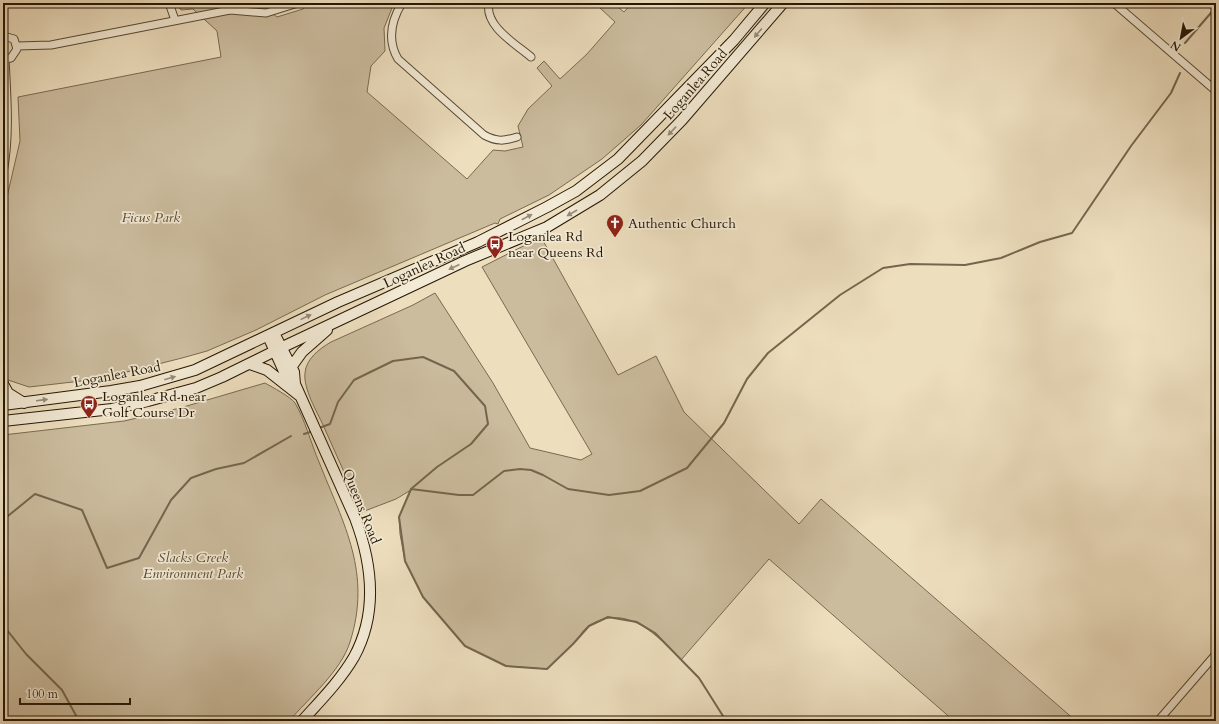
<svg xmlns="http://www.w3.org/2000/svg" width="1219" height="724" viewBox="0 0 1219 724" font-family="Cardo,serif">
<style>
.green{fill:#cbbc9e;stroke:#786a51}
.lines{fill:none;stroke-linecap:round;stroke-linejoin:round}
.stream{stroke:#74664e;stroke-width:2}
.street-casing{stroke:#564932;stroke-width:9}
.secondary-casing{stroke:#241704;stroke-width:12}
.street{stroke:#f3ead5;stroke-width:7}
.secondary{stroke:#f3ead5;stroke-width:10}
.oneway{fill:#968b77}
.labels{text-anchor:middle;stroke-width:3.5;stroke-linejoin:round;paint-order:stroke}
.street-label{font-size:14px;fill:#241704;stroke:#f3ead5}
.park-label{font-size:14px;font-style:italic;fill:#564932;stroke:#f3ead5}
.poi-label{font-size:14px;fill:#241704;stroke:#f3ead5;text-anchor:start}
</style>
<rect width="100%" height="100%" fill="#eddebe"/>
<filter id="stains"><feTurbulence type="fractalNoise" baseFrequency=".005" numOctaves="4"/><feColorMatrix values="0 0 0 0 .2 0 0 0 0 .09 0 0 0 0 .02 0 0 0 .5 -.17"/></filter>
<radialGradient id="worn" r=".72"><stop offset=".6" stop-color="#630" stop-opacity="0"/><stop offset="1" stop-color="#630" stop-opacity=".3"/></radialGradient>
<path class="green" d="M 176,3 L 260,3 L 277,17 L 303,9 L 310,3 L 394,3 L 384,28 L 385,51 L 371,66 L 367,92 L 467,179 L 493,150 L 505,151 L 523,147 L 518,126 L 528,109 L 552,86 L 537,68 L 544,61 L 560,79 L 587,54 L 615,22 L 599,7 L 602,3 L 613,3 L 624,12 L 632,3 L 749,3 L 641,125 L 602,159 L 549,195 L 500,219 L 498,224 L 495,223 L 325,295 L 256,330 L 207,351 L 182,358 L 99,379 L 29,387 L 8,380 L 3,373 L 3,214 L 20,141 L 18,97 L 221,57 L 217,31 L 193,9 L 181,10 Z
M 541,237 L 618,375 L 656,356 L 684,412 L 799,524 L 821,499 L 1076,721 L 954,721 L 769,559 L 681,660 C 657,635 627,603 590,625 C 583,629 579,638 574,643 C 565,652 556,660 547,669 L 506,666 L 465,646 L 423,597 L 405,561 L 400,534 L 399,517 L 411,490 L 396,499 L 362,512 C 349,483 336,454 323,425 C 317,412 303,388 305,373 C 306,359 319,349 331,342 L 413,305 L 435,293 L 493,383 L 530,448 L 581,460 L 592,454 L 482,267 Z
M 265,383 C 272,387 291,397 295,403 C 304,417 312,446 319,462 C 344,525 372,573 350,642 C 341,671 309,698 289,721 L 3,721 L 3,435 L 124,421 L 180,408 Z"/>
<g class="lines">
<path class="stream" d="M 1185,43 L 1216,7
M 319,428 L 330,424 L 338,402 L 354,380 L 393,361 L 423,357 L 454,371 L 485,406 L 488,424 L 471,444 L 437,467 L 411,489 L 399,517 L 405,561 L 423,597 L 465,646 L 506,666 L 547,669 L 573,644 L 589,626 L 608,617 L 637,622 L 655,633 L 699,678 L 723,716 L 723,721
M 304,434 L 313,431
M 411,489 L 459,495 L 473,495 L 504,471 L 520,469 L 531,470 L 543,475 L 568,489 L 609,495 L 640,491 L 687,468 L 724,423 L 747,379 L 768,353 L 840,295 L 883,268 L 910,264 L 965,265 L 1001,258 L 1040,242 L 1072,233 L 1131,146 L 1171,93 L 1180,73
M 3,520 L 35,494 L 82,510 L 107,568 L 139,558 L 171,500 L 191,478 L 216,469 L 244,463 L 291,436
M 3,625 L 26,654 L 62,690 L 79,721
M 3,635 L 5,627"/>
<defs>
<path id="street" d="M 169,3 L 175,20
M 402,3 C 391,21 387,40 398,59 L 484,135 C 497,142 504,141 517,137
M 489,3 C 484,26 516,44 531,57
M 1114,3 L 1216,91
M 3,36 L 14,39 L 17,49 L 11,58 L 3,59
M 17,46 L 51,45 L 230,10 L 266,13 L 298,3
M 3,173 C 10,136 7,97 5,59
M 1158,721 L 1216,654"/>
<path id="secondary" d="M 274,333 L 294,372 L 295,384 L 355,518 C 372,563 378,613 354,657 C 340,681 320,701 302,721
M 268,336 L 286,376 L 295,384
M 250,364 L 267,370 L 300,396
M 292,366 L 302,352 L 327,330
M 3,384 L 8,393 L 24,403
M 3,405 L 111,391 L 140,386 L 195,370 L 338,302 L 478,242 L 547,207 L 576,191 L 618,159 L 734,40 L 765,3
M 3,421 L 112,409 L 148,401 L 196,388 L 222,377 L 289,344 L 465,261 L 547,227 L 600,195 L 642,161 L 682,120 L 783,3"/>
</defs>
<use href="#street" class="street-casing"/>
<use href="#secondary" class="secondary-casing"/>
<use href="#street" class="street"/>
<use href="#secondary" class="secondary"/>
</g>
<defs><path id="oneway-solid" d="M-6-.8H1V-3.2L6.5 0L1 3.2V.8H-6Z"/></defs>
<g class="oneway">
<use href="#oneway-solid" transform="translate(758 33) rotate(130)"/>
<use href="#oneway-solid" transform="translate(672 131) rotate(133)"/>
<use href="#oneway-solid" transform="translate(572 213) rotate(150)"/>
<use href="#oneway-solid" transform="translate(527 217) rotate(-28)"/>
<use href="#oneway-solid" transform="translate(454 267) rotate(155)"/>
<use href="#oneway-solid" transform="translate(306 317) rotate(-26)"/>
<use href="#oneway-solid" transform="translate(170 378) rotate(-16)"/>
<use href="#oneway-solid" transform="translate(42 400) rotate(-7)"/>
</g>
<defs>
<symbol id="church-pin" viewBox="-11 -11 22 30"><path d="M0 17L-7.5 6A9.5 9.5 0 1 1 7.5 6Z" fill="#8f2418" stroke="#f3ead5"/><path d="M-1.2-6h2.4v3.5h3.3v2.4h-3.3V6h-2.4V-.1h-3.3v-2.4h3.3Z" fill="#fff"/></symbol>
<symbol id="bus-pin" viewBox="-11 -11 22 30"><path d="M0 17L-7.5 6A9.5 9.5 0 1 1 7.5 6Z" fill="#8f2418" stroke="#f3ead5"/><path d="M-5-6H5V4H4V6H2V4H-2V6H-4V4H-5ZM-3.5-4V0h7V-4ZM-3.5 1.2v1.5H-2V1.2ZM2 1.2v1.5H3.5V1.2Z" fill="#fff"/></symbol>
</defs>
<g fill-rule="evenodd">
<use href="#church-pin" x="605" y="213" width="20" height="27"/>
<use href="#bus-pin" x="485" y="234" width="20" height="27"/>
<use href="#bus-pin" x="79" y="394" width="20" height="27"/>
</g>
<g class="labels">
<g class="street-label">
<text transform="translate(695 84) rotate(-49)" y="5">Loganlea Road</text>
<text transform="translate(424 265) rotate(-25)" y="5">Loganlea Road</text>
<text transform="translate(117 374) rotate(-11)" y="5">Loganlea Road</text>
<text transform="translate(362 506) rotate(68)" y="5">Queens Road</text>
</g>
<g class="park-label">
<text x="151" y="222">Ficus Park</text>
<text x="193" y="562">Slacks Creek<tspan x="193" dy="16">Environment Park</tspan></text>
</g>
<g class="poi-label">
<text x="628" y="228">Authentic Church</text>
<text x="508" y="241">Loganlea Rd<tspan x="508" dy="16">near Queens Rd</tspan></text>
<text x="102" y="401">Loganlea Rd near<tspan x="102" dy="16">Golf Course Dr</tspan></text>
</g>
</g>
<rect width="1219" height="724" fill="none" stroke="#eddebe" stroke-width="16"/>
<rect x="4" y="4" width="1211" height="716" fill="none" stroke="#241704" stroke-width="2"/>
<rect x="8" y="8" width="1203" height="708" fill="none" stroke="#241704"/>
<g transform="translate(1181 38) rotate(212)" stroke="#f3ead5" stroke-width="3" paint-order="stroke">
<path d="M0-3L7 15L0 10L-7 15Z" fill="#241704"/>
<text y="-6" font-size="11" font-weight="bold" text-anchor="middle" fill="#241704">N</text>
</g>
<path d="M20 698v6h110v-6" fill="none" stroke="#241704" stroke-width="2"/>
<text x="26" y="698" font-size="12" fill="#241704" stroke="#f3ead5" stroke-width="3" paint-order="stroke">100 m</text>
<rect width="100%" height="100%" filter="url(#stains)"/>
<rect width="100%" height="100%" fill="url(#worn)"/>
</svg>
